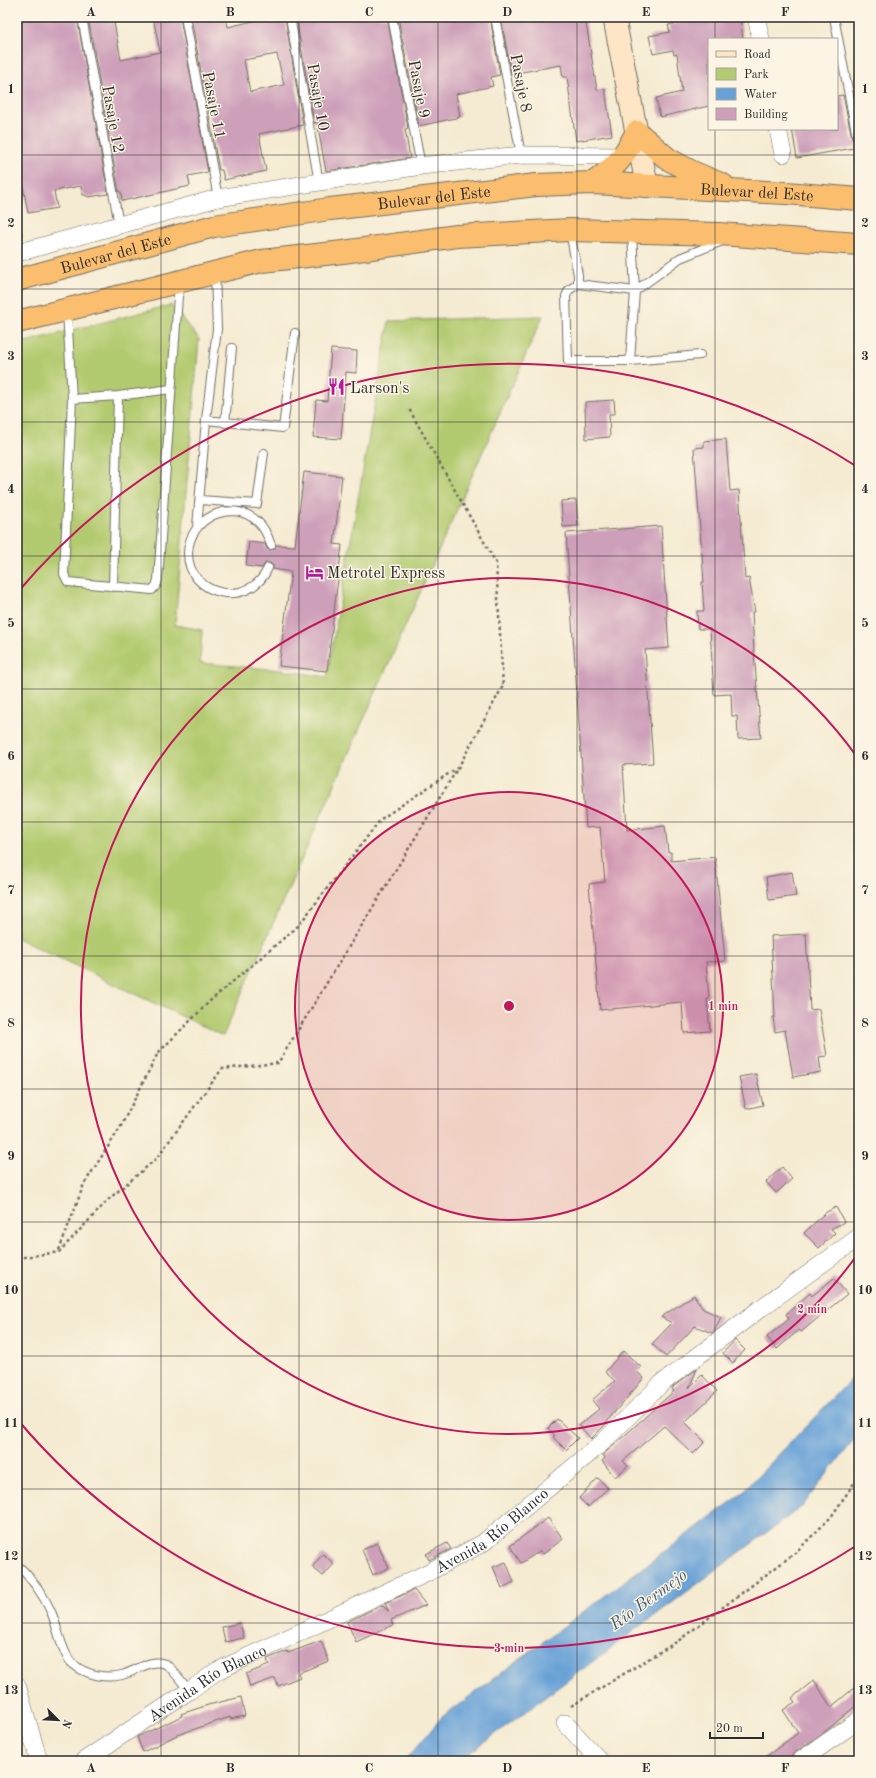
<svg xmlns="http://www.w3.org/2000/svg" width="876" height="1778" viewBox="0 0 876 1778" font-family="'Old Standard TT',serif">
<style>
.green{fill:#b3cb70;stroke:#6f7b4e}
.water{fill:#67a1d7;stroke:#496681}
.building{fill:#cd9fb9;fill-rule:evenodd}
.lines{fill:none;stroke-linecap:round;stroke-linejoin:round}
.lane-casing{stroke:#726e65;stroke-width:10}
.street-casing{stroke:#726e65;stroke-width:18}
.secondary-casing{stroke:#726e65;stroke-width:24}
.highway-casing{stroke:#726e65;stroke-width:24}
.path{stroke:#726e65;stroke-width:2.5;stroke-dasharray:3 3;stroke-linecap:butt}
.lane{stroke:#fff;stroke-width:8}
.street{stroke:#fff;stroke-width:17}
.secondary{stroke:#fde5c5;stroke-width:22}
.highway{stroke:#fabe6e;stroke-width:22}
.grid{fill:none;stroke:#2b2b2b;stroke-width:1;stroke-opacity:0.55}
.ring{fill:none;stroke:#c2185b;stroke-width:2}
.labels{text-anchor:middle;stroke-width:3;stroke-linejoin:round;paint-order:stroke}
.street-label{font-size:16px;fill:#2b2b2b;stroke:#fcf5e5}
.poi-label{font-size:16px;fill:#2b2b2b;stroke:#fcf5e5;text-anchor:start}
.water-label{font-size:17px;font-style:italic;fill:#435a70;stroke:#fcf5e5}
.centre{fill:#c2185b;stroke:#fcf5e5;stroke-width:2}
.ring-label{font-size:12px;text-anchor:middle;font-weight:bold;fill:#c2185b;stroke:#fcf5e5;stroke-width:3;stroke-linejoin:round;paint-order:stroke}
.neatline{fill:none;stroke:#2b2b2b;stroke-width:1.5}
.grid-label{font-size:13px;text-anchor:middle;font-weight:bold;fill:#2b2b2b}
</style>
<rect width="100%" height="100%" fill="#fcf5e5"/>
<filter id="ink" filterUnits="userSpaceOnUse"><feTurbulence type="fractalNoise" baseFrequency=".025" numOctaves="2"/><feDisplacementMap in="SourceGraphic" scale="8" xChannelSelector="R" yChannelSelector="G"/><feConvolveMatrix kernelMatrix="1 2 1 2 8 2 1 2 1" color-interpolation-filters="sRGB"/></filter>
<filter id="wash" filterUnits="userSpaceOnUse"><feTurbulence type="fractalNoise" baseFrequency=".012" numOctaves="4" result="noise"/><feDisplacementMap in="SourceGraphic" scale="16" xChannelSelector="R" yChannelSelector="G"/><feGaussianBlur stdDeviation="0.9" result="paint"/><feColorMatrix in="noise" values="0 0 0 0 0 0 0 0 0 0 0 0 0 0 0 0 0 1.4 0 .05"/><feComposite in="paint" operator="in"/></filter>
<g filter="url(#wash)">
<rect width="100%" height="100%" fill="#f5ebd2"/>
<path class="green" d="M 171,305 L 199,339 L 175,625 L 202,630 L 200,663 L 281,670 L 327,677 L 389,321 L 543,316 L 223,1036 L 17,938 L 17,441 L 22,395 L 17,395 L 17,344 Z"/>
<path class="water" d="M 859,1371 L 859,1434 L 801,1507 L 459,1761 L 405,1761 L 442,1717 L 739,1496 Z"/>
<g id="blocks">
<path class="building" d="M 17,17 L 77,17 L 108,194 L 89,197 L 82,194 L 81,186 L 54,191 L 57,208 L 28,213 L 22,181 L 17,182 Z
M 88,17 L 113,17 L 121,60 L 160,52 L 153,17 L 180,17 L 208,172 L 188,176 L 190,186 L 122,201 L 121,192 L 119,192 Z
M 191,17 L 226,17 L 228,27 L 257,20 L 257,17 L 285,17 L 303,125 L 259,134 L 266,171 L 224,180 L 222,170 L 219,170 ZM 277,54 L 284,85 L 250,92 L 244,60 Z
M 296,17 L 387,17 L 408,128 L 405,129 L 410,158 L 326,171 L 317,122 L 314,123 Z
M 398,17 L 490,17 L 500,75 L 491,77 L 493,86 L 456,94 L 460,117 L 419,126 Z
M 501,17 L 585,17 L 597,90 L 605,89 L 612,135 L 576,141 L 567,77 L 563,77 L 561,65 L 511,74 Z
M 690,17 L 740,17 L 743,39 L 709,39 L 709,106 L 660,117 L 656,98 L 682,92 L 677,54 L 674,55 L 673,50 L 653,54 L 649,36 L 670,32 L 668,25 L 690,21 Z
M 843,95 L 852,138 L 855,142 L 859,142 L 859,147 L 797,158 L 792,129 L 837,129 L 837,96 Z
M 331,349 L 357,351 L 356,373 L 346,372 L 341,439 L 313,437 L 316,400 L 327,401 Z
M 614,400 L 615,414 L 609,414 L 610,437 L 586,439 L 585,402 Z
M 726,439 L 730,491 L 739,490 L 745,579 L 749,578 L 755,612 L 752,612 L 754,652 L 761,738 L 738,739 L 737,716 L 732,716 L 731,694 L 714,695 L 710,629 L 698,629 L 697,611 L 704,611 L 702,582 L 704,582 L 694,448 L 704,447 L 704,441 Z
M 304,472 L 342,476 L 334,544 L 342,545 L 327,671 L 279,666 L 291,572 L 273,569 L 273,565 L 269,563 L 265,563 L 262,568 L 246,566 L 249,542 L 265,544 L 267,549 L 270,550 L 275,549 L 276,545 L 295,546 Z
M 576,500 L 578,526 L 563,527 L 561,501 Z
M 661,526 L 669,648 L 645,650 L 653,763 L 623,765 L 627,830 L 665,826 L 668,852 L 671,852 L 671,861 L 715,857 L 725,961 L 706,962 L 709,999 L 707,999 L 710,1031 L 684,1033 L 682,1002 L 600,1010 L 589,884 L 605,882 L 600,827 L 586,828 L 566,533 Z
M 792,872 L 796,896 L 769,900 L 766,877 Z
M 806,934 L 810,1010 L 819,1009 L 827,1056 L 819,1057 L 821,1072 L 793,1077 L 785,1030 L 775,1032 L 773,1017 L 775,1017 L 771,936 Z
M 756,1074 L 763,1105 L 746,1109 L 739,1077 Z
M 782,1167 L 792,1179 L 776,1193 L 766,1182 Z
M 836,1207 L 844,1222 L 831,1229 L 835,1233 L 819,1248 L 804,1233 L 825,1213 Z
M 834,1278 L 847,1294 L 801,1332 L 799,1330 L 777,1349 L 767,1337 L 789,1319 L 786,1314 L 810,1293 L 812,1296 Z
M 694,1295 L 703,1309 L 721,1317 L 714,1331 L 712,1333 L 695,1326 L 666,1357 L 652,1344 L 672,1323 L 661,1317 Z
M 735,1340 L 745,1350 L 733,1363 L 723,1353 Z
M 623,1351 L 641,1367 L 637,1372 L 644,1378 L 606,1422 L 607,1423 L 591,1439 L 579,1425 L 599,1409 L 592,1400 L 615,1381 L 605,1372 Z
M 697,1369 L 689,1388 L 702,1375 L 717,1391 L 685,1422 L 705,1442 L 693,1454 L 664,1426 L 623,1461 L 628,1466 L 615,1477 L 602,1461 L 605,1458 L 603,1455 L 674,1391 L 672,1389 L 673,1387 Z
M 557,1419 L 578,1438 L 566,1450 L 553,1437 L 555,1436 L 548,1428 Z
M 598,1478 L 608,1488 L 588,1507 L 579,1498 Z
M 548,1518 L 563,1539 L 543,1554 L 540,1551 L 521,1563 L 510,1546 Z
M 377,1543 L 389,1568 L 373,1575 L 362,1550 Z
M 447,1543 L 451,1549 L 429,1560 L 426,1554 Z
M 323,1554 L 334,1564 L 323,1576 L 312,1567 Z
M 506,1562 L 514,1582 L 502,1588 L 493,1567 Z
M 414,1590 L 426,1605 L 391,1620 L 393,1625 L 356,1642 L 347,1622 L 382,1605 L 389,1612 L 385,1603 Z
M 240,1623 L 244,1638 L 225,1642 L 222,1627 Z
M 321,1641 L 329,1661 L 298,1673 L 300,1677 L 278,1686 L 275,1678 L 250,1687 L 246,1674 L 269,1665 L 267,1659 L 287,1651 L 288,1653 Z
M 814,1680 L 831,1707 L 859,1684 L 859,1703 L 827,1730 L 794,1753 L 789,1761 L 760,1761 L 798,1733 L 783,1710 L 795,1702 L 792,1698 Z
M 241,1697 L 245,1716 L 230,1719 L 230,1717 L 177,1735 L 143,1752 L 137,1737 L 182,1716 L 181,1714 L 208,1705 Z"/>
</g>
</g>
<g filter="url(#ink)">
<use href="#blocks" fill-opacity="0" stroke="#726e65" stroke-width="1"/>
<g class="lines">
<defs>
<path id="lane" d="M 82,17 L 119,225
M 185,17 L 218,198
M 290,17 L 319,183
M 392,17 L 421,166
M 495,17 L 521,155
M 834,17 L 857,137
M 570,231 L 578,275 L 578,284 L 569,290 L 566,296 L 568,361 L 630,361
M 17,233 L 20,252
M 578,284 L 635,291 L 632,233
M 67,311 L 72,399 L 64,574 L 68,582 L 152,590 L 156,586 L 158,580 L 179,282
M 700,355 L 630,361 L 635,291 L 680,258 L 722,241
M 72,399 L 118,396 L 171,389
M 206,420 L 283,428 L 295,333
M 225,423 L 232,348
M 200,500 L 257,504 L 264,453
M 197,527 L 206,420 L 217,329 L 215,273
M 268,568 C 250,609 188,597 188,553 C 189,518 231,498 257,521 C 264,527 268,536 271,545
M 113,587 L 118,396
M 17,1565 C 31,1577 45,1597 52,1614 C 57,1626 63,1657 73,1664 C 86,1675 106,1679 122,1675 C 137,1671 150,1658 165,1664 C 172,1667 184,1685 189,1691"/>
<g id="street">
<path d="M 756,17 L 761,39"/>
<path d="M 778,129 L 783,154"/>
<path d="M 17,253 L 218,198 L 421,166 L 521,155 L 624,156"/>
<path d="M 17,1685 L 39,1761"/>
<path d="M 565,1723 L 600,1761"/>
<path id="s1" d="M 83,1761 L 189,1691 L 217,1671 L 427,1573 L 483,1543 L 603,1442 L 661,1384 L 761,1308 L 859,1237"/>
<path d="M 800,1761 L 859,1720"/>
</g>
<path id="secondary" d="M 614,17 L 647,186"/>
<g id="highway">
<path d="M 593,183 C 617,166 623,158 637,132 L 668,159 L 692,172 L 723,185"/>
<path id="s2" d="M 17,280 L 214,226 L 330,209 L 536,185 L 593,183 L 786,193 L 859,199"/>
<path d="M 17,322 L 262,261 L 343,252 L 457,236 L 570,230 L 719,234 L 859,244"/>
</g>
</defs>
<use href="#lane" class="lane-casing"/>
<use href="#street" class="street-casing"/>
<use href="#secondary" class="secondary-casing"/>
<use href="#highway" class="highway-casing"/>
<path class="path" d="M 59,1250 L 84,1184 L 120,1128 L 158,1053 L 210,1001 L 298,926 L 381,819 L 457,768
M 17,1258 L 59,1252 L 110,1198 L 156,1159 L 222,1069 L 278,1063 L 459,766 L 503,686 L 496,563 L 409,409
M 571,1706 L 678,1641 L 795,1553 L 831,1517 L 859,1476"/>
<use href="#lane" class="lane"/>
<use href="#street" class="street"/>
<use href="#secondary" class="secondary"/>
<use href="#highway" class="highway"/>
</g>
</g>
<path class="grid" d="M 161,17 L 161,1761M 299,17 L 299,1761M 438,17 L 438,1761M 577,17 L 577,1761M 715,17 L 715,39M 715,129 L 715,1761M 17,155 L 859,155M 17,289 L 859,289M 17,422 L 859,422M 17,556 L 859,556M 17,689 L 859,689M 17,822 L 859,822M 17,956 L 859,956M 17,1089 L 859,1089M 17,1222 L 859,1222M 17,1356 L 859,1356M 17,1489 L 859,1489M 17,1623 L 859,1623"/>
<circle cx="509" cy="1006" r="214" fill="#c2185b" fill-opacity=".12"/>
<g class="ring">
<circle cx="509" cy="1006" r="214"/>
<path d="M857 1255A428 428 0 1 1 857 757"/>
<path d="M859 1544A642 642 0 0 1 17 1419M17 593A642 642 0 0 1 859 468"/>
</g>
<defs>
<symbol id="restaurant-bare" viewBox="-9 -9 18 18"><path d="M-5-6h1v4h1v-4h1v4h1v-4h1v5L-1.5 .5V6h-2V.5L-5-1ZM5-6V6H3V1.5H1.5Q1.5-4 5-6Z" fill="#b5179e" stroke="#fcf5e5" stroke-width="2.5" paint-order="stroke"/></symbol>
<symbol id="hotel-bare" viewBox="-9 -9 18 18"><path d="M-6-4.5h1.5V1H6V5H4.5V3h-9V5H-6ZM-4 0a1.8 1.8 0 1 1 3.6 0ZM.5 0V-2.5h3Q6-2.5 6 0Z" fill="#b5179e" stroke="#fcf5e5" stroke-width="2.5" paint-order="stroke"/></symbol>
</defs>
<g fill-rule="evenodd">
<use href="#restaurant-bare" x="324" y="374" width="25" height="25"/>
<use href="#hotel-bare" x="302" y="560" width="25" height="25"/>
</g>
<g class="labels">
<g class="street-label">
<text transform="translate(522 83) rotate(79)" y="6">Pasaje 8</text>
<text transform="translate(420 89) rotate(79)" y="6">Pasaje 9</text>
<text transform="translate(319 97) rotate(80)" y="6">Pasaje 10</text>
<text transform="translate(215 105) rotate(79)" y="6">Pasaje 11</text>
<text transform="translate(114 119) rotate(80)" y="6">Pasaje 12</text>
<text dy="6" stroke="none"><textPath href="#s2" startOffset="750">Bulevar del Este</textPath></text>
<text dy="6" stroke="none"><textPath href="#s2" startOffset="426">Bulevar del Este</textPath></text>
<text dy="6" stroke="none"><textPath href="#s2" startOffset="102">Bulevar del Este</textPath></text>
<text dy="6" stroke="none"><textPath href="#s1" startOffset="471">Avenida Río Blanco</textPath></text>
<text dy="6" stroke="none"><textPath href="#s1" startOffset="147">Avenida Río Blanco</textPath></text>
</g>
<g class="poi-label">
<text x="350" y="393">Larson's</text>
<text x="327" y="578">Metrotel Express</text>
</g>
<g class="water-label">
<text transform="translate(648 1599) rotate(-36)" y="6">Río Bermejo</text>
</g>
</g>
<circle cx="509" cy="1006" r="6" class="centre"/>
<g class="ring-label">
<text x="723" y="1010">1 min</text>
<text x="812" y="1313">2 min</text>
<text x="509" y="1652">3 min</text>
</g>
<rect width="876" height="1778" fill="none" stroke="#fcf5e5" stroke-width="44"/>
<rect x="708" y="38" width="130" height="92" fill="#fcf5e5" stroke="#a8a49b"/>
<rect x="716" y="51" width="20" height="6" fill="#fde5c5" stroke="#a8a49b"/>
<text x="744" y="58" font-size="12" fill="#2b2b2b">Road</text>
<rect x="716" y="68" width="20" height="12" fill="#b3cb70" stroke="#a8a49b"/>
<text x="744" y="78" font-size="12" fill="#2b2b2b">Park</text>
<rect x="716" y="88" width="20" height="12" fill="#67a1d7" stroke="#a8a49b"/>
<text x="744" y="98" font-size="12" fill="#2b2b2b">Water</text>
<rect x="716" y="108" width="20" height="12" fill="#cd9fb9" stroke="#a8a49b"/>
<text x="744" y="118" font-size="12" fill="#2b2b2b">Building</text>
<g transform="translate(58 1720) rotate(114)" stroke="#fcf5e5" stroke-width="3" paint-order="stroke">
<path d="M0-3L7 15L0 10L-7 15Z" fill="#2b2b2b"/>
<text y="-6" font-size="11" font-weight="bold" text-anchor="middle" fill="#2b2b2b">N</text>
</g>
<path d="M710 1732v6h53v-6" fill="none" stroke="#2b2b2b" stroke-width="2"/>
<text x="716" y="1732" font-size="12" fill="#2b2b2b" stroke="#fcf5e5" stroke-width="3" paint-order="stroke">20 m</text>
<rect x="22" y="22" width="832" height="1734" class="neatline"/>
<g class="grid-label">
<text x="91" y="16">A</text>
<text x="230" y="16">B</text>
<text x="369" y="16">C</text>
<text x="507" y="16">D</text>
<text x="646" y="16">E</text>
<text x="785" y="16">F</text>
<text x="11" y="93">1</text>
<text x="865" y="93">1</text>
<text x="11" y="227">2</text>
<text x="865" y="227">2</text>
<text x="11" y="360">3</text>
<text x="865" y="360">3</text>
<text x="11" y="493">4</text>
<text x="865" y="493">4</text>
<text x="11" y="627">5</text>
<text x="865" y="627">5</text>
<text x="11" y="760">6</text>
<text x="865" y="760">6</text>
<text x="11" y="894">7</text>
<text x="865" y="894">7</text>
<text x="11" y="1027">8</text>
<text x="865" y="1027">8</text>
<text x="11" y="1160">9</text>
<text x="865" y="1160">9</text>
<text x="11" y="1294">10</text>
<text x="865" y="1294">10</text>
<text x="11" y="1427">11</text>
<text x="865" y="1427">11</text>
<text x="11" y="1560">12</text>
<text x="865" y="1560">12</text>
<text x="11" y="1694">13</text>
<text x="865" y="1694">13</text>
<text x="91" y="1772">A</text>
<text x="230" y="1772">B</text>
<text x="369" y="1772">C</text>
<text x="507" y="1772">D</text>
<text x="646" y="1772">E</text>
<text x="785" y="1772">F</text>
</g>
</svg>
